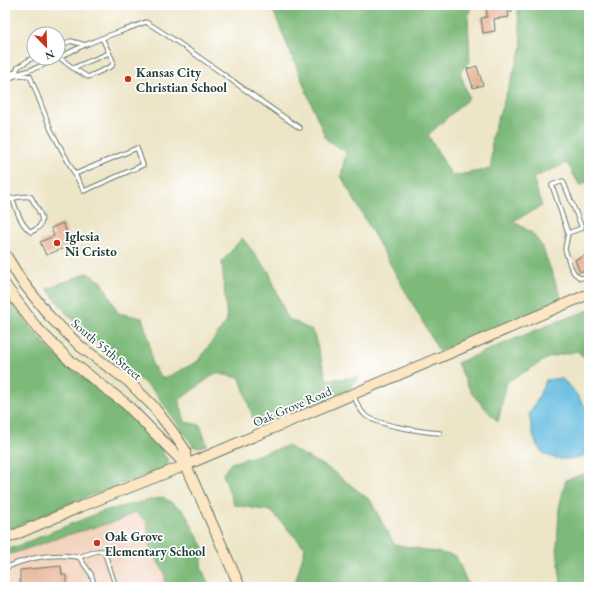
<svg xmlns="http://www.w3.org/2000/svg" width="594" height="592" viewBox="0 0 594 592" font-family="'EB Garamond',serif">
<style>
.built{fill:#f3d4bf}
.forest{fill:#7dba7a;stroke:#4e7c57}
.water{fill:#62bbdf;stroke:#407c8a}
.building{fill:#e5b092}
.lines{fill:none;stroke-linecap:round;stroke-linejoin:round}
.lane-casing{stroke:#677867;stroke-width:5.5}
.street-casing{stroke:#677867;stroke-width:9}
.secondary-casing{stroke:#677867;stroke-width:12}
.lane{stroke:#fff;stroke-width:3.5}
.street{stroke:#fff;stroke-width:7}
.secondary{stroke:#fce6c4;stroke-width:10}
.poi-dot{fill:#c8321e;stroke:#fff;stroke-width:1.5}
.labels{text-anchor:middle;stroke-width:3.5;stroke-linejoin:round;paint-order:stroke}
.poi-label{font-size:13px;font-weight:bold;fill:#1f3d34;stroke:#fff;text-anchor:start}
.street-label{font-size:13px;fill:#1f3d34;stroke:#fff}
</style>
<rect width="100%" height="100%" fill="#fff"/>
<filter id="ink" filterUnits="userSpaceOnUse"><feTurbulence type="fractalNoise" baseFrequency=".025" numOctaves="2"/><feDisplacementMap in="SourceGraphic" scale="8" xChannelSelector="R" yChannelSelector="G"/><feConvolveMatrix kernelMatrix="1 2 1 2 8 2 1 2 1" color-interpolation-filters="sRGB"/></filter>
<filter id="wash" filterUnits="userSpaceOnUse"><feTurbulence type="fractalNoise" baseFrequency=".012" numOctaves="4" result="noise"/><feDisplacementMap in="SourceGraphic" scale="16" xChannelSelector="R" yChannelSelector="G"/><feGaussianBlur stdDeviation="0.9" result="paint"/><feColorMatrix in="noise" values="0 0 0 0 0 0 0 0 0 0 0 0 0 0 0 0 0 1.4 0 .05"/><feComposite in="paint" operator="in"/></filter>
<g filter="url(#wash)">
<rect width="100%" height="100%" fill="#ede5c7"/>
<path class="built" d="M 135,512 L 147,522 L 150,550 L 165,573 L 165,587 L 5,587 L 5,556 L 67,535 L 120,520 Z"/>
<path class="forest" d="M 271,5 L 471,5 L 468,18 L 470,62 L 460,72 L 469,98 L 428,135 L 452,176 L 491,169 L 492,136 L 505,98 L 522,47 L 517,5 L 589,5 L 589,181 L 580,186 L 567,163 L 533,178 L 542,206 L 513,221 L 532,233 L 542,246 L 562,300 L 439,351 L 341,176 L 346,152 L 326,139 Z
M 242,238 L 269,272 L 287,318 L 313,331 L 327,380 L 359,377 L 349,390 L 256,427 L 240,378 L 216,373 L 179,400 L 185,422 L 200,425 L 207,445 L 200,447 L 194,447 L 155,392 L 112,356 L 68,315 L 47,289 L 87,273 L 102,282 L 118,313 L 142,318 L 149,340 L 152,365 L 163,379 L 197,362 L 227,321 L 222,262 Z
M 5,292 C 22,317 42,344 66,364 C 101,394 144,421 169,462 L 165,468 L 68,504 L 5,531 Z
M 589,310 L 589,362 L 577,351 L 550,357 L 507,382 L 498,422 L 472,394 L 457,363 L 551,324 Z
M 287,446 L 331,470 L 370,500 L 394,544 L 456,556 L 469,587 L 294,587 L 305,548 L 271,511 L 234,505 L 223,474 L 231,463 Z
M 589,472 L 589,587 L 559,587 L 561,583 L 557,548 L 559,508 L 566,480 Z
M 163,497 L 184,511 L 204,548 L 201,567 L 210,587 L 165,587 L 165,573 L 150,550 L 147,522 L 135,512 L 120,520 L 67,535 L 5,556 L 5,551 L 103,511 Z"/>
<path class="water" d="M 561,378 L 572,388 L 589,412 L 589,453 C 578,461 549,462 540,450 C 533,441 531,425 529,414 L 537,400 L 546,380 Z"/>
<g id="blocks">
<path class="building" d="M 486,5 L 511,5 L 512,12 L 508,12 L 509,17 L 494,19 L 495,31 L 483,33 L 481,18 L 487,17 Z
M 477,66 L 483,85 L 473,88 L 467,69 Z
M 63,223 L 72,245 L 46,255 L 40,242 L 54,236 L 51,228 Z
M 589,254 L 589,264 L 587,265 L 588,269 L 580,272 L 575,260 Z
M 61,566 L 62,575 L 66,575 L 66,587 L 20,587 L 20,570 Z"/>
</g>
</g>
<g filter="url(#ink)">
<use href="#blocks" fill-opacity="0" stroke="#677867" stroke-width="1"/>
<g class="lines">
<defs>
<path id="lane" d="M 58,46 L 71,41 L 85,45
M 60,58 L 73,68 L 88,77 L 112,66 L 113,61 L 102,38
M 73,68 L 109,53
M 15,74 C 41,69 62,55 85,45 C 105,36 126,30 146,22 C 199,54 248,94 300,128
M 15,74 L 18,67 L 34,57
M 18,75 L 30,76 L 51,130 L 84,191 L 143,165 L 137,148 L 75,174
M 5,201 C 13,198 22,195 31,197 C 38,211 51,223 31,232 C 20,224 17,210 12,198
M 568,233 L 582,228 L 563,181 L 552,185 L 568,233 L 565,249 L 570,265 L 574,273 L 580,278 L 589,277
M 353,395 C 356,401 359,409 364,414 C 374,425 424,432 440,433
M 5,568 C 28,557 54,553 79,557
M 95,587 L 91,574 L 79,557 L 97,551 L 104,551 L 116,587"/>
<path id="street" d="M 5,78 L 15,74"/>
<path id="secondary" d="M 5,254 L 21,280 L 50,317 L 81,347 L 128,381 L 152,405 L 172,431 L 185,450 L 186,465 L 240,587
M 5,285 L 36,327 L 69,360 L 126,404 L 186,465
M 5,539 L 82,506 L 186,465 L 589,294"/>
</defs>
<use href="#lane" class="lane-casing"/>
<use href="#street" class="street-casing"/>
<use href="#secondary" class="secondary-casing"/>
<use href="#lane" class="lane"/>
<use href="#street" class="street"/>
<use href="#secondary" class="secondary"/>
</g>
</g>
<g class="poi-dot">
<circle cx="128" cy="79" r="4"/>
<circle cx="57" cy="243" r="4"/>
<circle cx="97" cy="543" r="4"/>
</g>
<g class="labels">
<g class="poi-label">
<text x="136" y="77">Kansas City<tspan x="136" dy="15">Christian School</tspan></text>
<text x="65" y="241">Iglesia<tspan x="65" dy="15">Ni Cristo</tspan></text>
<text x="105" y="541">Oak Grove<tspan x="105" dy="15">Elementary School</tspan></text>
</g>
<g class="street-label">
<text transform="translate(107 349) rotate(40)" y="5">South 55th Street</text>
<text transform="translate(292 406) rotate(-23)" y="5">Oak Grove Road</text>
</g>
</g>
<rect width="594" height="592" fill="none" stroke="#fff" stroke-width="20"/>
<g transform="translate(46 46) rotate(157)"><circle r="19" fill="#ffffff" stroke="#a5b1ae"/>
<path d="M0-3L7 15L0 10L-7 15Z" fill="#c8321e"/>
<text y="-6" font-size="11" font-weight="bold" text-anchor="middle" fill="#1f3d34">N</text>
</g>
</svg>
